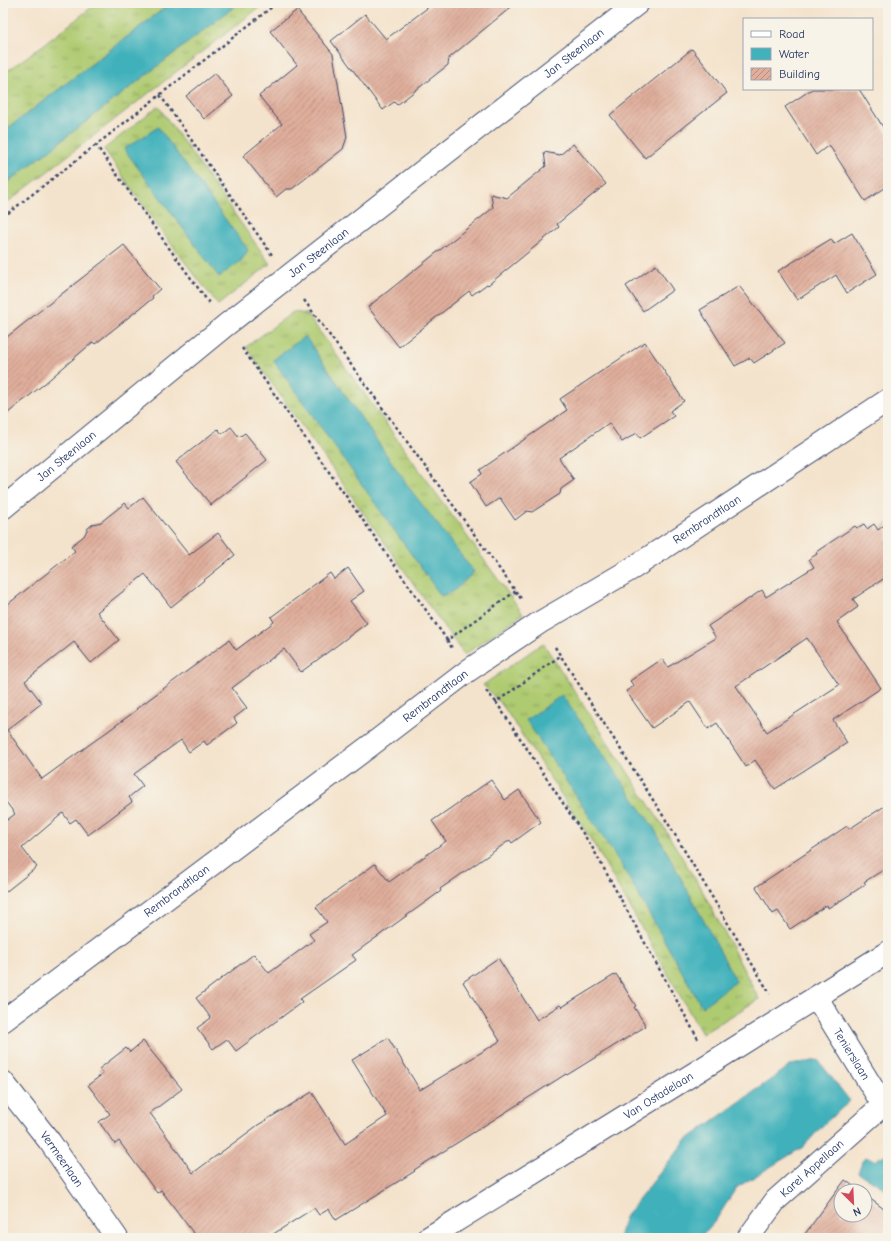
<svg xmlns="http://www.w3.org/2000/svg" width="891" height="1241" viewBox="0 0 891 1241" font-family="'Comic Neue',sans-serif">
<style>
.grass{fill:url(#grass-tufts);stroke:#657d68}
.water{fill:#41b1bb;stroke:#2e708c}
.building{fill:url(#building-hatch);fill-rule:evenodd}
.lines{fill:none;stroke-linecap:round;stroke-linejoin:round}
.street-casing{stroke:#3c4a6e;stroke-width:24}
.path{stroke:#3c4a6e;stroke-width:2.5;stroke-dasharray:3 3;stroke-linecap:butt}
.street{stroke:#fff;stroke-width:22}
.labels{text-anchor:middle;stroke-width:3;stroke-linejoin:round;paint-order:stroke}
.street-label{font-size:12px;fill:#1b2f5e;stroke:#f7f3e8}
</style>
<defs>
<pattern id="grass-tufts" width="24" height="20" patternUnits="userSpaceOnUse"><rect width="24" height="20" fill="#afcb71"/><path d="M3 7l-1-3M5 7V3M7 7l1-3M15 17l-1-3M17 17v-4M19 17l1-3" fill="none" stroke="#8ea560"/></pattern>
<pattern id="building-hatch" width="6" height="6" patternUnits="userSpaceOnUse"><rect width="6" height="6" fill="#e0ae9b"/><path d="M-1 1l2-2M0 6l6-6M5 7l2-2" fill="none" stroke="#b58e82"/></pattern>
</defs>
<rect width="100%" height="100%" fill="#f7f3e8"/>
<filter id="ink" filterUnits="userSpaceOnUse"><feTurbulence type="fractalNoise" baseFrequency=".025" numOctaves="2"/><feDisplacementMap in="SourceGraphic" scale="8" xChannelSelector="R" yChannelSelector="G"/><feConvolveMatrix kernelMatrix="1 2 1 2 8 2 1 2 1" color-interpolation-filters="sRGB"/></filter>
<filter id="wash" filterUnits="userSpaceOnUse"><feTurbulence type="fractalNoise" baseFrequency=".012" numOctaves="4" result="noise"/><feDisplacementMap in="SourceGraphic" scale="16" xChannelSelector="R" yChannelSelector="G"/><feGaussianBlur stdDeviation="0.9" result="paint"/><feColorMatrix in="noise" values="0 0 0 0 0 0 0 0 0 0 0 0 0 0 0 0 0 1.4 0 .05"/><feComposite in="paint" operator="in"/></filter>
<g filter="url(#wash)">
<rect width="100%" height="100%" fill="#f4e3cc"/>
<path class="grass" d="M 97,3 L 171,3 L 3,132 L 3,74 L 46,43 Z
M 239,3 L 265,3 L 3,206 L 3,186 Z
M 158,106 L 270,264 L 218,305 L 161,231 L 104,149 Z
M 293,312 L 307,314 L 523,614 L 464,655 L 246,347 Z
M 543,643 L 663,826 L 703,892 L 759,999 L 702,1034 L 595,846 L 503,706 L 483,685 Z"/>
<path class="water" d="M 171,3 L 239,3 L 3,186 L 3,132 Z
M 158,127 L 248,250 L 241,261 L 219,277 L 124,149 Z
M 305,336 L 410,489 L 474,572 L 454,591 L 441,596 L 273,360 Z
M 562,695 L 654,828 L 736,981 L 702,1007 L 622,866 L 526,720 Z
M 818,1060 L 850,1101 L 825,1123 L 803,1147 L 736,1188 L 716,1220 L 700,1238 L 619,1238 L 625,1217 L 685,1141 L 791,1065 Z
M 888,1153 L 888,1190 L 858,1173 L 862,1161 L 866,1157 L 874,1161 Z"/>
<g id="blocks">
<path class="building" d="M 434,3 L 516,3 L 449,58 L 448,65 L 397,105 L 394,102 L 383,110 L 331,41 L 365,14 L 386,39 Z
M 297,10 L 333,54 L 347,137 L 343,149 L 292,189 L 286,189 L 276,197 L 243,156 L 282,124 L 259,96 L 297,65 L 270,31 Z
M 692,49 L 727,93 L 645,158 L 610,115 Z
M 215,73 L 233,96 L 204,119 L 186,96 Z
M 812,89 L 859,89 L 888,135 L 888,186 L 865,201 L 829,145 L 816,155 L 785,107 Z
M 573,144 L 606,184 L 557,224 L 559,227 L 488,285 L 487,284 L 472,295 L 469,291 L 399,347 L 368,307 L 493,208 L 491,194 L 507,198 L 546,166 L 544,152 L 560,155 Z
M 852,233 L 877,274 L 847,293 L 836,275 L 797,300 L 778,271 L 831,239 L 834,244 Z
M 124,245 L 160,289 L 152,296 L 153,298 L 95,344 L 93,342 L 44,384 L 3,417 L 3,340 Z
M 656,265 L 673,290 L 643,311 L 626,286 Z
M 739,286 L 785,343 L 754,363 L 750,358 L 735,366 L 700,310 Z
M 645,342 L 684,401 L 670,411 L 674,416 L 640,438 L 637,433 L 622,442 L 609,423 L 559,458 L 574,480 L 561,489 L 560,494 L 532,512 L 527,511 L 515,520 L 500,498 L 486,507 L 470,482 L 482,474 L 480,470 L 567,410 L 560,399 Z
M 231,427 L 239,437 L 245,433 L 267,460 L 211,505 L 176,462 L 218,429 L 222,434 Z
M 143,497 L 189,555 L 218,533 L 235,555 L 171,607 L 145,574 L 97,612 L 119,640 L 91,663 L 74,642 L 25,681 L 42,703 L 7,730 L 42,779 L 137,710 L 136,709 L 229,640 L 236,650 L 274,622 L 271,617 L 330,573 L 334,579 L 348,568 L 364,591 L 350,601 L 367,623 L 301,672 L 284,649 L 232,688 L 247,708 L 234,718 L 237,723 L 207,745 L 204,741 L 189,752 L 181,740 L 134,774 L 143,786 L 129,797 L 132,802 L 88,835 L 76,819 L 70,823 L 63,813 L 22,848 L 37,867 L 3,894 L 3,823 L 15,814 L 3,798 L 3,608 L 75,551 L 71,546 L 84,536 L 88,528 L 93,524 L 101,522 L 125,503 L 129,508 Z
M 888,522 L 888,576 L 853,599 L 858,607 L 837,622 L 881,688 L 833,720 L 847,743 L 775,789 L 755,760 L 746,767 L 717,723 L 708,729 L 690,702 L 652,728 L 626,691 L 634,686 L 630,681 L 662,659 L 668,667 L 716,638 L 708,626 L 762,590 L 766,597 L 814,567 L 809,559 L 817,554 L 816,552 L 855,526 L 857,528 L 864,524 L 867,529 L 874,524 L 878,530 ZM 807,638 L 839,685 L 767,732 L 736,686 Z
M 491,780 L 505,800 L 519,790 L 541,822 L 512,843 L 510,840 L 440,889 L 441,891 L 352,955 L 356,960 L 300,999 L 302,1002 L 236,1051 L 227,1039 L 213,1049 L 197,1028 L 211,1018 L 196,998 L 254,954 L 269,973 L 314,940 L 309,934 L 327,922 L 316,907 L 375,864 L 389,882 L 446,841 L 432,821 Z
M 888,804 L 888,867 L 864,882 L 866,884 L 843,899 L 828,908 L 827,905 L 790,929 L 778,911 L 773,914 L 756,887 L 847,826 L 849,829 Z
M 498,958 L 537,1020 L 560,1005 L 562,1007 L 616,974 L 636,1006 L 634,1007 L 646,1026 L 567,1075 L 566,1074 L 414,1170 L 415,1171 L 336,1220 L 329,1209 L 319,1215 L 314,1208 L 267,1238 L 197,1238 L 161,1190 L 157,1193 L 119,1141 L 115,1144 L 99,1122 L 110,1114 L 88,1085 L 103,1074 L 99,1069 L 126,1048 L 130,1052 L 143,1041 L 182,1089 L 150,1113 L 193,1173 L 258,1125 L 312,1092 L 345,1144 L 387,1116 L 352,1060 L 388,1038 L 420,1090 L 500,1041 L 463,982 Z
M 845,1180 L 860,1191 L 841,1191 L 841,1215 L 865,1215 L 865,1195 L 888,1212 L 888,1238 L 802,1238 Z"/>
</g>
</g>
<g filter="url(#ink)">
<use href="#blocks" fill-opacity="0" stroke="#3c4a6e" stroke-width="1"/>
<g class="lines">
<defs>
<g id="street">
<path id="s1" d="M 3,508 L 226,325 L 638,3"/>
<path id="s2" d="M 817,998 L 883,1105 L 888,1109"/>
<path id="s3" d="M 3,1021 L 379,739 L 469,670 L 539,623 L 633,568 L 888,400"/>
<path id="s4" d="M 3,1082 L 50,1142 L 117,1238"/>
<path id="s5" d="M 428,1238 L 711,1063 L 888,952"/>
<path id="s6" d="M 748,1238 L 776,1200 L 883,1105"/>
</g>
</defs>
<use href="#street" class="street-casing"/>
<path class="path" d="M 160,95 L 272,255
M 3,217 L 96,145
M 304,300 L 522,600
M 209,303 L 169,248 L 96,145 L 277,3
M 242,348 L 447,640 L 516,591
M 447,640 L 452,648
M 555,647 L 671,828 L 770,994
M 486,691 L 496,702 L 560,656
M 496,702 L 592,847 L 698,1039"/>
<use href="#street" class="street"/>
</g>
</g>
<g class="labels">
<g class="street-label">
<text dy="4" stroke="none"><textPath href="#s1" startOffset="730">Jan Steenlaan</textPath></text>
<text dy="4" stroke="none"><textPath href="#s1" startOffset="406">Jan Steenlaan</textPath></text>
<text dy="4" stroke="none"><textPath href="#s1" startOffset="82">Jan Steenlaan</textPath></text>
<text dy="4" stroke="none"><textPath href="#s3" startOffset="865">Rembrandtlaan</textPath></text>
<text dy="4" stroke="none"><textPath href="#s3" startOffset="541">Rembrandtlaan</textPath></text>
<text dy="4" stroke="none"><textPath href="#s3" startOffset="217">Rembrandtlaan</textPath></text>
<text dy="4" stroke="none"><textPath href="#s2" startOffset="66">Tenierslaan</textPath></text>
<text dy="4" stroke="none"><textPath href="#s5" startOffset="271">Van Ostadelaan</textPath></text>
<text dy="4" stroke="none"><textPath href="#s4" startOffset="97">Vermeerlaan</textPath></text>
<text dy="4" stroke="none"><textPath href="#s6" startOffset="95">Karel Appellaan</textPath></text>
</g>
</g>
<rect width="891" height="1241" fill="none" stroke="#f7f3e8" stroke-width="16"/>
<rect x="743" y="18" width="130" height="72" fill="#f7f3e8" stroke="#9fa5b1"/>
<rect x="751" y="31" width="20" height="6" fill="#ffffff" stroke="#9fa5b1"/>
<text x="779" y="38" font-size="12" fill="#1b2f5e">Road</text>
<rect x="751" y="48" width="20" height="12" fill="#41b1bb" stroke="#9fa5b1"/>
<text x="779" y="58" font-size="12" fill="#1b2f5e">Water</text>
<rect x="751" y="68" width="20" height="12" fill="url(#building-hatch)" stroke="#9fa5b1"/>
<text x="779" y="78" font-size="12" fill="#1b2f5e">Building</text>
<g transform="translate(853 1203) rotate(156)"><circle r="19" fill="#f7f3e8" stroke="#9fa5b1"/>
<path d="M0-3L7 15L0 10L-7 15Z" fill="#d1495b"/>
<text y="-6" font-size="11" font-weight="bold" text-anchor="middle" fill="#1b2f5e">N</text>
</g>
</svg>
